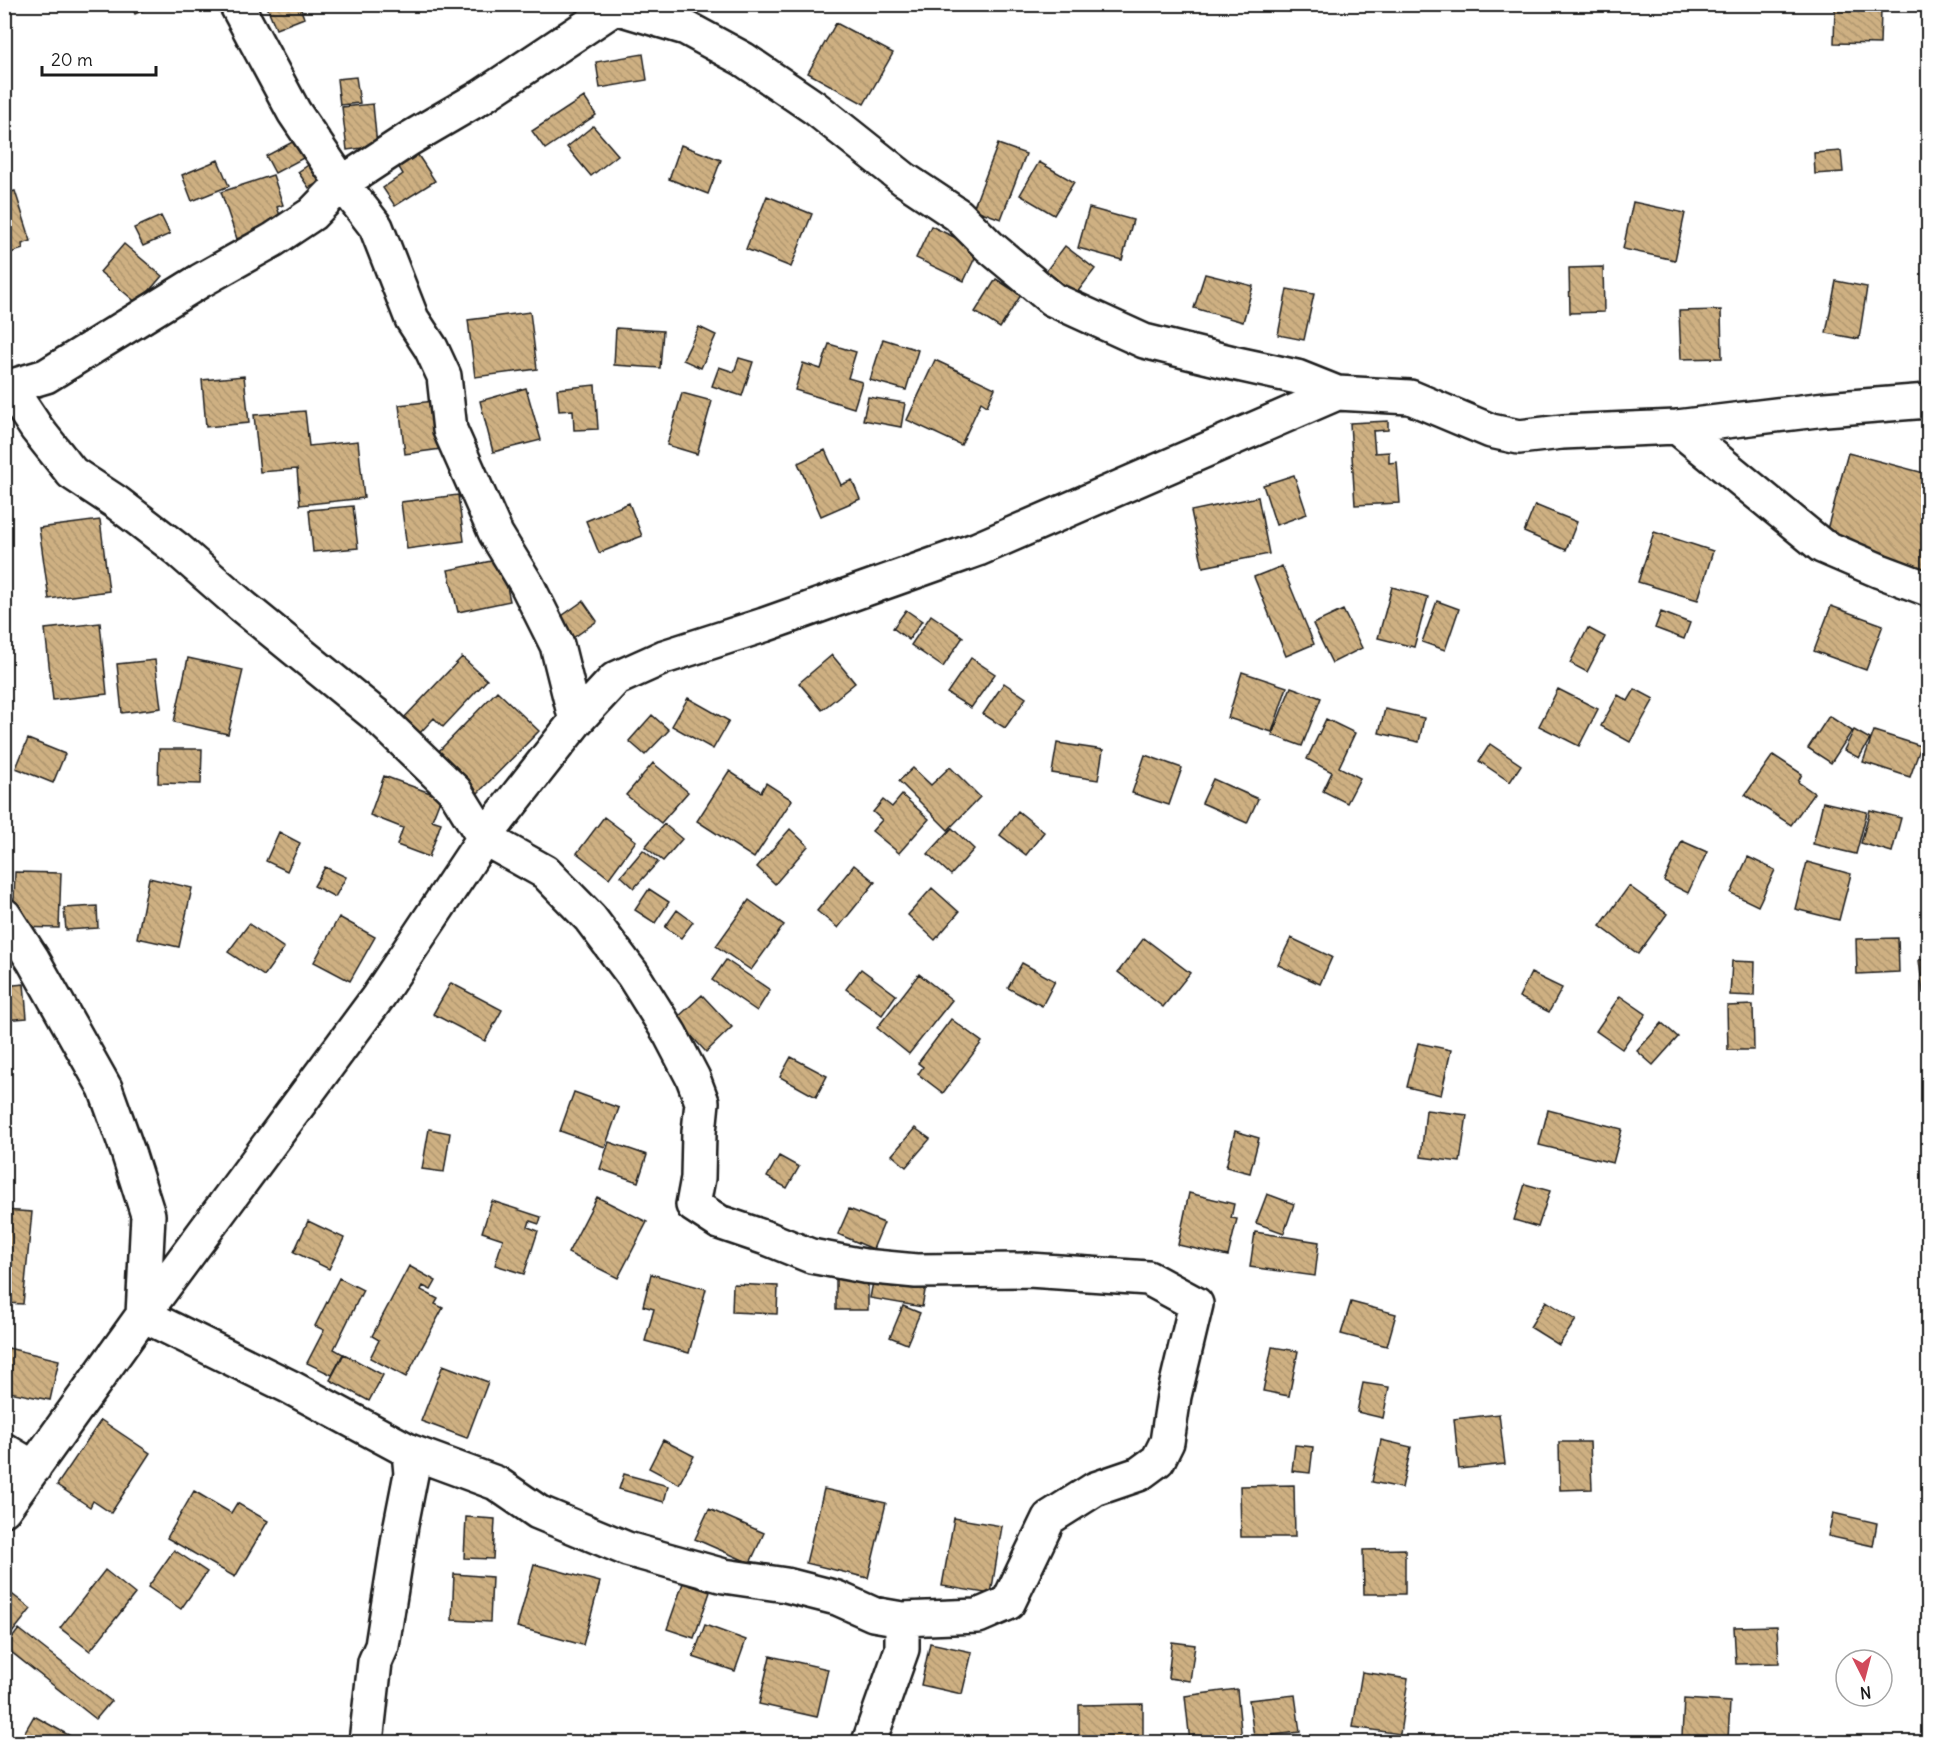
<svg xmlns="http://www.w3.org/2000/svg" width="1933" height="1747" viewBox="0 0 1933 1747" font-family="Delius,sans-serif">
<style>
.building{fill:url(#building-back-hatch);stroke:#1c1c1c;stroke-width:1.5}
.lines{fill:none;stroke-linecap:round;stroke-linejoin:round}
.street-casing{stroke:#1c1c1c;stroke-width:38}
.street{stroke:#fff;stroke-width:33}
</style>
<defs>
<pattern id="building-back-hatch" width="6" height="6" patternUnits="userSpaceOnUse" patternTransform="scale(1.5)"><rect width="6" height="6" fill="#ceb082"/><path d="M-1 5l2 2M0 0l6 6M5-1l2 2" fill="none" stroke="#b09770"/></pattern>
</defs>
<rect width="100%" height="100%" fill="#fff"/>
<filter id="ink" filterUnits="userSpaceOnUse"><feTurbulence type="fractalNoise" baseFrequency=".0167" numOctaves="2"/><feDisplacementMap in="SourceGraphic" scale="12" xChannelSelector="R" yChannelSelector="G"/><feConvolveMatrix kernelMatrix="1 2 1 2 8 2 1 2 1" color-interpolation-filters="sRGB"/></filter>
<g filter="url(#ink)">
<path class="building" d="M 131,4 L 156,4 L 135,14 Z
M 266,4 L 299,4 L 304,18 L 276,29 Z
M 1835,8 L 1881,10 L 1880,44 L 1834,43 Z
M 836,23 L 893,53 L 864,104 L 808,73 Z
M 643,54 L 647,80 L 600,88 L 596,62 Z
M 356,77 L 360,103 L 340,105 L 337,79 Z
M 584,97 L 596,115 L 545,149 L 532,131 Z
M 373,104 L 377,146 L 347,150 L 342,107 Z
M 593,126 L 618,155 L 591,176 L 567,147 Z
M 300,138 L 309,155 L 275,173 L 266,156 Z
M 998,144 L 1026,154 L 1001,219 L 973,209 Z
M 681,145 L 721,160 L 708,194 L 669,179 Z
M 1841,151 L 1843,172 L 1815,174 L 1814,153 Z
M 416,152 L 435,181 L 395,206 L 383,188 L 403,174 L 397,164 Z
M 218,160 L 229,186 L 192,201 L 182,175 Z
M 316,160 L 328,177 L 309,188 L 298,172 Z
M 1039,162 L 1074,182 L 1054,215 L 1020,195 Z
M 273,175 L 283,205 L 277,207 L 283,224 L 237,239 L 221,192 Z
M 15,191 L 31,241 L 22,244 L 23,249 L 4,255 L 4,194 Z
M 767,196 L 812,214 L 791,267 L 746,249 Z
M 1633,202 L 1685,213 L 1675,260 L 1623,249 Z
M 1089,208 L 1133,220 L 1122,260 L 1078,248 Z
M 161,216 L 170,234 L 143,246 L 134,228 Z
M 931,226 L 979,249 L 964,281 L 916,258 Z
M 124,244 L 162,276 L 138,304 L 100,272 Z
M 1065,246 L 1095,269 L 1076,294 L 1046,271 Z
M 1603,267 L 1604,312 L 1570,313 L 1569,268 Z
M 1205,274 L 1253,286 L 1243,322 L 1194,308 Z
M 996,279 L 1021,295 L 1000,328 L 975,312 Z
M 1836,281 L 1867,287 L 1859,339 L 1826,333 Z
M 1287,289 L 1314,294 L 1304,340 L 1278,335 Z
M 1721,310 L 1722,358 L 1681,359 L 1679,311 Z
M 530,312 L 537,369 L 475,377 L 468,320 Z
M 699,327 L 716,335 L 701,368 L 683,360 Z
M 616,328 L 663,331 L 660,368 L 614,365 Z
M 883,339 L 918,350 L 906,390 L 870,380 Z
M 829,344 L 856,352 L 848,378 L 862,382 L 854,408 L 795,390 L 803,363 L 821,369 Z
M 739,358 L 753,362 L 742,396 L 712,386 L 719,367 L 734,372 Z
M 935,360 L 995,388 L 987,406 L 981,402 L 961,445 L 907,420 Z
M 244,376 L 249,423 L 206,427 L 202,380 Z
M 595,385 L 598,429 L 574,430 L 573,410 L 559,411 L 557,389 Z
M 526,388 L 541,440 L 493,452 L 480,401 Z
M 682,393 L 712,401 L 697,454 L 667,445 Z
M 868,397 L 905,403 L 901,427 L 863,420 Z
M 434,401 L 441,449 L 405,454 L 399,405 Z
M 305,411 L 309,446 L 358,441 L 364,498 L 300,505 L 297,469 L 260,472 L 254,415 Z
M 1388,421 L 1388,430 L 1373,431 L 1375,453 L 1389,452 L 1389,463 L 1397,462 L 1400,503 L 1355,505 L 1350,423 Z
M 825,450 L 841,485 L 852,480 L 860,499 L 821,516 L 798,463 Z
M 1848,453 L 1928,474 L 1928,571 L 1823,544 Z
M 1294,475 L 1307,514 L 1276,525 L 1263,485 Z
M 458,495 L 464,541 L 407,549 L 401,502 Z
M 1258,497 L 1269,554 L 1203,567 L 1191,511 Z
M 629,503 L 642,536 L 599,553 L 586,521 Z
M 1535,505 L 1577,522 L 1566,550 L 1524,532 Z
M 353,506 L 358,548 L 313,552 L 309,510 Z
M 100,520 L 109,591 L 49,599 L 39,528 Z
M 1654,532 L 1713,551 L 1698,600 L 1638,582 Z
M 501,559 L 510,601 L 458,612 L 448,570 Z
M 1282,566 L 1314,644 L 1286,656 L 1254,577 Z
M 1392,587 L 1428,597 L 1414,647 L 1378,638 Z
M 583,601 L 597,621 L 573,638 L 559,618 Z
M 1437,601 L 1459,609 L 1445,650 L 1422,642 Z
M 1831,606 L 1883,625 L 1866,670 L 1814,651 Z
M 906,610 L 922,621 L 909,640 L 893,628 Z
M 1343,610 L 1362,648 L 1332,663 L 1313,624 Z
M 1661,612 L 1690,623 L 1684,639 L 1655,628 Z
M 931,615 L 963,637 L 943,667 L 911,645 Z
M 100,623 L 107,694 L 53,700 L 45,629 Z
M 1588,628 L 1605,637 L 1587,672 L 1570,663 Z
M 832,655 L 855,683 L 822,710 L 799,683 Z
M 462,657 L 487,680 L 443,727 L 434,718 L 417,736 L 401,721 Z
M 188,658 L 243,670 L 228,734 L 174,722 Z
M 971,658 L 995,674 L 971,708 L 947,693 Z
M 155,660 L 161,708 L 122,713 L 117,664 Z
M 1242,672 L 1287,687 L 1272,732 L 1228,718 Z
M 1004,683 L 1026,698 L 1005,728 L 983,714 Z
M 1291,687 L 1321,698 L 1302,746 L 1272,735 Z
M 1558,689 L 1598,709 L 1579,746 L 1539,726 Z
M 1635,689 L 1654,699 L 1630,742 L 1601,726 L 1618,695 L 1628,701 Z
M 497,691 L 539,731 L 478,793 L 437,753 Z
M 688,698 L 729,721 L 713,749 L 672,726 Z
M 1385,709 L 1424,718 L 1419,742 L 1379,733 Z
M 652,715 L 669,730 L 645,755 L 629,741 Z
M 1829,716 L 1852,731 L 1831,763 L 1808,748 Z
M 1326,719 L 1355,733 L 1339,767 L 1360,778 L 1347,803 L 1323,791 L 1332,772 L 1307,759 Z
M 1854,730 L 1870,739 L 1859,758 L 1844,750 Z
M 1874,731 L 1921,746 L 1910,777 L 1863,762 Z
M 4,733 L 11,735 L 4,752 Z
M 28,739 L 65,754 L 53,783 L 16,768 Z
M 1057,743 L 1103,750 L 1098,780 L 1052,773 Z
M 1490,744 L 1521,765 L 1510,782 L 1479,761 Z
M 159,749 L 202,749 L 201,784 L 158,783 Z
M 1145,755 L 1182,768 L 1169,805 L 1132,793 Z
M 1773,755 L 1802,774 L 1798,782 L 1814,793 L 1791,825 L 1745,795 Z
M 653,763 L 688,792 L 661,823 L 626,795 Z
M 950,767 L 980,797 L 948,830 L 899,781 L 913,768 L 931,785 Z
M 729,771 L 761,792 L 766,783 L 792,800 L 754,858 L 697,821 Z
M 384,776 L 441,797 L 432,820 L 441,823 L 429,857 L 397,845 L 403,828 L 370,815 Z
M 1213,779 L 1258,799 L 1247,823 L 1202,803 Z
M 902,795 L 929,819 L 899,853 L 872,831 L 882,820 L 873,812 L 883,800 L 892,807 Z
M 1823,802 L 1867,812 L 1856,854 L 1813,844 Z
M 1870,810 L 1901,818 L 1892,852 L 1861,843 Z
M 1018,811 L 1044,832 L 1026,855 L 1000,835 Z
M 604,817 L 636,841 L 609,878 L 577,853 Z
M 664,824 L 682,839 L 663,861 L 645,847 Z
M 952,828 L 974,849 L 951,875 L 928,854 Z
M 790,829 L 808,846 L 775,884 L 757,867 Z
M 279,832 L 300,843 L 287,871 L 266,861 Z
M 1682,841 L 1707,852 L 1688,893 L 1664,881 Z
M 643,850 L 658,862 L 634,888 L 621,876 Z
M 1748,857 L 1775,870 L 1758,906 L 1731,893 Z
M 1807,862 L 1851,874 L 1839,920 L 1795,909 Z
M 854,865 L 875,882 L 838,928 L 817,911 Z
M 325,867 L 346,877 L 335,897 L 314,886 Z
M 15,872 L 61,873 L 59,928 L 13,927 Z
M 149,878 L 192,888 L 179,947 L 137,938 Z
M 1629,886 L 1667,914 L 1638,954 L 1600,926 Z
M 932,888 L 959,912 L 935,940 L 908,915 Z
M 649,889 L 669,902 L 655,923 L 635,910 Z
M 749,900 L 784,925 L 751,970 L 716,946 Z
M 97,906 L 98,928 L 66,930 L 64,908 Z
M 677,910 L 693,922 L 681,938 L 665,927 Z
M 339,917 L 375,937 L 350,981 L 314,962 Z
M 249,924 L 284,948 L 264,976 L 228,952 Z
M 1144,938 L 1190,973 L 1163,1007 L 1118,972 Z
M 1291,938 L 1332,957 L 1320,984 L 1278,965 Z
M 1898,938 L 1899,972 L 1857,974 L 1856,939 Z
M 1928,959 L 1928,992 L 1923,993 L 1919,960 Z
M 726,960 L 770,990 L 757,1011 L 712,980 Z
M 1732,961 L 1755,962 L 1754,996 L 1730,995 Z
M 1022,963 L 1055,981 L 1042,1006 L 1008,988 Z
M 861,969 L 896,995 L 882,1015 L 846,989 Z
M 1531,973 L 1562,988 L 1549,1012 L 1519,997 Z
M 919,974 L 952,1000 L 909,1054 L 877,1028 Z
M 451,983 L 502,1010 L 485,1041 L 433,1014 Z
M 24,984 L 27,1018 L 4,1020 L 4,986 Z
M 702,995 L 732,1027 L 706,1052 L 676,1019 Z
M 1620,996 L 1646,1014 L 1622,1049 L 1596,1031 Z
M 1753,1005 L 1754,1050 L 1728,1050 L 1727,1006 Z
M 951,1019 L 982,1042 L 943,1093 L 918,1074 L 923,1067 L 918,1063 Z
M 1662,1023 L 1678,1037 L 1653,1065 L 1637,1051 Z
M 1418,1043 L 1451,1050 L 1441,1095 L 1407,1087 Z
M 791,1057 L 827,1076 L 816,1097 L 780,1077 Z
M 574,1092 L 619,1108 L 605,1147 L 560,1131 Z
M 1426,1110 L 1467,1115 L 1460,1162 L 1421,1157 Z
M 1548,1110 L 1622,1129 L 1613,1163 L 1539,1145 Z
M 915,1128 L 930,1139 L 906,1167 L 892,1155 Z
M 429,1129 L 450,1133 L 444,1172 L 422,1169 Z
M 1235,1131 L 1259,1138 L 1250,1173 L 1226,1167 Z
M 609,1142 L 647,1155 L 638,1182 L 600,1169 Z
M 779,1156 L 799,1167 L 787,1188 L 767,1177 Z
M 1525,1184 L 1550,1191 L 1538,1227 L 1514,1220 Z
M 1189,1193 L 1234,1204 L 1231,1218 L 1237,1219 L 1228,1256 L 1178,1245 Z
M 1267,1194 L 1294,1204 L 1284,1233 L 1256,1223 Z
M 597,1197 L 647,1222 L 618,1278 L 568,1253 Z
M 492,1201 L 541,1217 L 539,1224 L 530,1221 L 528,1227 L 538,1231 L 524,1274 L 495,1265 L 503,1239 L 482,1232 Z
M 849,1209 L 884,1223 L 873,1249 L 838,1234 Z
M 4,1210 L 32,1212 L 23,1304 L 4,1303 Z
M 308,1221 L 344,1238 L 329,1269 L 294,1252 Z
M 1255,1232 L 1319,1242 L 1315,1276 L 1250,1267 Z
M 409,1266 L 436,1281 L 431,1290 L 423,1286 L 421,1290 L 438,1299 L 435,1304 L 443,1308 L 406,1377 L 370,1358 L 379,1340 L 372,1336 Z
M 836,1271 L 868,1271 L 868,1310 L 836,1310 Z
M 875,1271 L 927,1280 L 922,1307 L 870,1298 Z
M 651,1274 L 706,1289 L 689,1353 L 645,1341 L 654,1309 L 643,1306 Z
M 339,1278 L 363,1290 L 334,1349 L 343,1354 L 332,1375 L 307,1363 L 324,1330 L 315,1326 Z
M 733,1284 L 778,1286 L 777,1314 L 732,1312 Z
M 1546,1301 L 1576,1320 L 1559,1345 L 1530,1327 Z
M 1351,1302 L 1396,1314 L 1387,1346 L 1341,1334 Z
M 903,1306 L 920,1313 L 907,1344 L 890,1337 Z
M 1272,1347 L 1298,1351 L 1289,1396 L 1263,1391 Z
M 8,1348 L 59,1360 L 50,1400 L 4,1391 L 4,1362 Z
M 344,1354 L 383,1375 L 369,1401 L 330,1380 Z
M 443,1365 L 488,1382 L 467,1438 L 421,1421 Z
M 1363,1383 L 1389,1387 L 1383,1418 L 1357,1412 Z
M 1499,1414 L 1505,1464 L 1459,1469 L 1454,1419 Z
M 101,1420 L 150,1453 L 111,1513 L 93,1501 L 90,1507 L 57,1485 Z
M 663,1440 L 694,1456 L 679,1484 L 649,1468 Z
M 1381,1440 L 1411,1447 L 1402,1488 L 1372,1482 Z
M 1559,1442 L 1590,1442 L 1592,1489 L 1560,1490 Z
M 1295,1445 L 1313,1447 L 1310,1473 L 1292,1471 Z
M 624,1474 L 668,1486 L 664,1502 L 619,1489 Z
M 1294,1485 L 1295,1537 L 1241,1537 L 1240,1486 Z
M 824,1489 L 886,1503 L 868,1578 L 806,1563 Z
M 194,1491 L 231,1513 L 237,1503 L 268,1521 L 235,1577 L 167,1538 Z
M 709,1509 L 764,1533 L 750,1563 L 695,1539 Z
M 1833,1513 L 1877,1523 L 1873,1546 L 1828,1536 Z
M 466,1517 L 495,1519 L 493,1559 L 464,1558 Z
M 954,1518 L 1002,1526 L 991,1594 L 942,1586 Z
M 1405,1549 L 1405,1594 L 1364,1594 L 1363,1550 Z
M 174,1550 L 207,1572 L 181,1609 L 148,1587 Z
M 534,1564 L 600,1582 L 583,1645 L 517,1627 Z
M 105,1570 L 135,1594 L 90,1651 L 60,1628 Z
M 454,1574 L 492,1577 L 490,1622 L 452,1620 Z
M 683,1583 L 710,1592 L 694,1638 L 667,1629 Z
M 4,1588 L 31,1609 L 4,1643 Z
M 705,1625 L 746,1640 L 735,1671 L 693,1657 Z
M 1777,1626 L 1779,1663 L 1736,1664 L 1734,1627 Z
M 19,1629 L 111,1701 L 96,1719 L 5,1647 Z
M 1172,1642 L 1195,1645 L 1190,1681 L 1168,1678 Z
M 930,1643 L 972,1652 L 962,1694 L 921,1685 Z
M 770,1656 L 828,1669 L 817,1717 L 759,1704 Z
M 1362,1672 L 1408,1679 L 1400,1734 L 1353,1727 Z
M 1237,1689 L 1242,1741 L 1190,1742 L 1185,1696 Z
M 1295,1695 L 1300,1732 L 1254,1737 L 1249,1700 Z
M 1684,1699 L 1730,1702 L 1728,1739 L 1682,1736 Z
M 1143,1704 L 1143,1742 L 1079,1742 L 1079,1705 Z
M 34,1716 L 81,1742 L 19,1742 Z
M 1010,1738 L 1010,1742 L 967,1742 Z"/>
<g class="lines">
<defs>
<path id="street" d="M 236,4 L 294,112 L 342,183 L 376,227 L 412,319 L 431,348 L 444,376 L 450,430 L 496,534 L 527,585 L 557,645 L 576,721
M 605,4 L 686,28 L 743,59 L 815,108 L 904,179 L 958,215 L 989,246 L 1052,299 L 1144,341 L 1233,363 L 1297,377 L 1337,393
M 4,387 L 9,387 L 37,429 L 72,473 L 116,502 L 177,549 L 241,605 L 377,716 L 455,791 L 484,838 L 545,872 L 590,918 L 633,975 L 670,1034 L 693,1078 L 702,1102 L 699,1132 L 698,1178 L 693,1205 L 719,1222 L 769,1239 L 811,1256 L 864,1266 L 916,1271 L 1029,1270 L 1148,1278 L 1196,1304 L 1174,1396 L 1167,1442 L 1158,1460 L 1139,1474 L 1095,1489 L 1049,1518 L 1008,1603 L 978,1616 L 902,1619
M 9,387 L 46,376 L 200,281 L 273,240 L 312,214 L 342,183 L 409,139 L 481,97 L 616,7
M 1677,427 L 1822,546 L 1880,571 L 1928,589
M 4,915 L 33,960 L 105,1088 L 128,1152 L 148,1215 L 143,1315 L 290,1387 L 409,1451 L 496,1483 L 538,1512 L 627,1549 L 724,1576 L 786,1585 L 837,1598 L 873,1614 L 902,1619 L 902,1649 L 869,1742
M 4,1450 L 34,1468
M 4,1509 L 143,1315 L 378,997 L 484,838 L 576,721 L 615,679 L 664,657 L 764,625 L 978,549 L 1337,393 L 1410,397 L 1491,431 L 1519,437 L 1562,432 L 1677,427 L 1825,409 L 1928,401
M 366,1742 L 375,1662 L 382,1646 L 401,1525 L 411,1474 L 409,1451"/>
</defs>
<use href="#street" class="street-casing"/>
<use href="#street" class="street"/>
</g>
</g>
<rect width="1933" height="1747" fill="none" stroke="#fff" stroke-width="24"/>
<rect x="12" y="12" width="1909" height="1723" fill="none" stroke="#1c1c1c" stroke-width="2" filter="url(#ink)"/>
<g transform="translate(1864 1678) rotate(174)"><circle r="28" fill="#ffffff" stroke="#a4a4a4" stroke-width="1.5"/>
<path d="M0-4.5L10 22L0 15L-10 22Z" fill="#d1495b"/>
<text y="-9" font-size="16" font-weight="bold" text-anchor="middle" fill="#1c1c1c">N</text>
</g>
<path d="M42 66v9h114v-9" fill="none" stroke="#1c1c1c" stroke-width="3"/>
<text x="51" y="66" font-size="18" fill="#1c1c1c" stroke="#ffffff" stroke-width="4.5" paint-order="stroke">20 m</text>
</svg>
